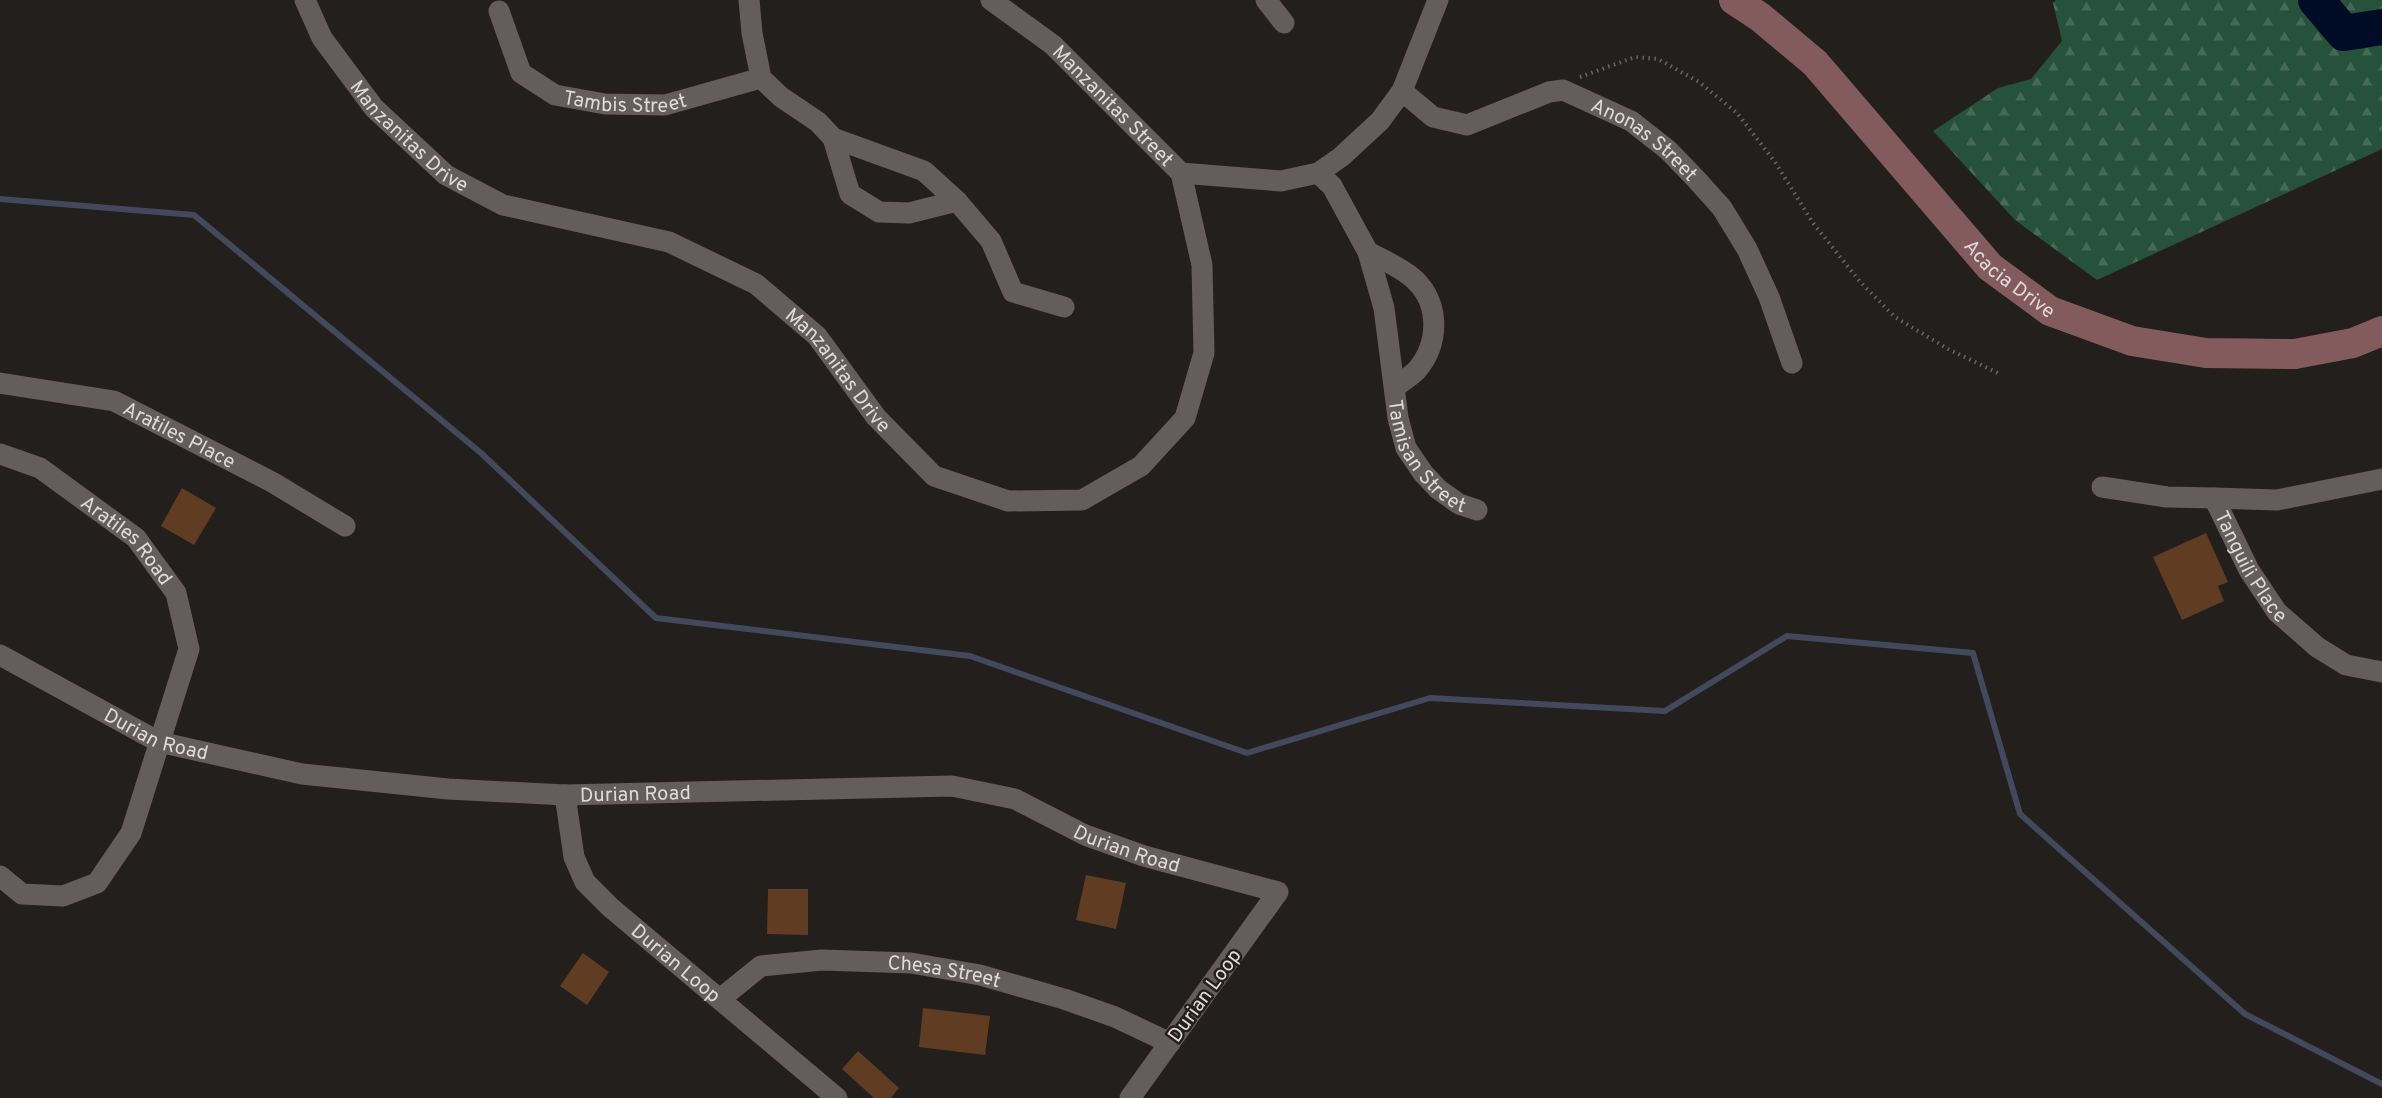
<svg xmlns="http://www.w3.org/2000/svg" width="2382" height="1098" viewBox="0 0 2382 1098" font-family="Overpass,sans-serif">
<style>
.forest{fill:url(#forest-firs)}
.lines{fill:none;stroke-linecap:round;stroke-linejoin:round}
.stream{stroke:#43495c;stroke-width:6}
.river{stroke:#000b26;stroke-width:36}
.building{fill:#603d22}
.path{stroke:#6a6664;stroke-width:4;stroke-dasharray:1.5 4.5;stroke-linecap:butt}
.street{stroke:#635e5b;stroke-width:21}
.secondary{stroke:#835b5c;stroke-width:30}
.labels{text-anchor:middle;stroke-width:5;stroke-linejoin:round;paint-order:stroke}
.street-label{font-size:20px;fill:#dedbd9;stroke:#231f1c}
</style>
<defs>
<pattern id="forest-firs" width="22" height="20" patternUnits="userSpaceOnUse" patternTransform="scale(1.5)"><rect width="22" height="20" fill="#26513a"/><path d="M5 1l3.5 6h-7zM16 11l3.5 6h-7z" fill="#456956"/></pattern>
</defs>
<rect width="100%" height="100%" fill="#231f1c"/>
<path class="forest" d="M 2056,0 L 2382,0 L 2382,149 L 2097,280 L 2015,220 L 1933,131 L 1998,88 L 2031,79 L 2062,41 L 2053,3 Z"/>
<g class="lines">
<path class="stream" d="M 0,199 L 194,215 L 481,453 L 656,618 L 970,656 L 1247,753 L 1430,698 L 1665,711 L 1787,636 L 1973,653 L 2020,814 L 2245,1014 L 2382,1084"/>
<path class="river" d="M 2316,0 L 2344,33 L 2382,27"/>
</g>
<path class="building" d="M 182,488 L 216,508 L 194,545 L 161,526 Z
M 2206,533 L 2228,582 L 2218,586 L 2224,601 L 2182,620 L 2153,557 Z
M 1086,875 L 1126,883 L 1116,929 L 1076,920 Z
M 768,889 L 808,889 L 808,935 L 767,934 Z
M 583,953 L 609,972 L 587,1005 L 560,986 Z
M 923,1008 L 990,1016 L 985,1055 L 919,1047 Z
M 858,1051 L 899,1088 L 891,1098 L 874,1098 L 842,1069 Z"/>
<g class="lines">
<path class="path" d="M 1580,77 L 1635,57 L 1658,59 L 1699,82 L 1737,113 L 1775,162 L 1813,223 L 1861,283 L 1895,317 L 1948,349 L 2000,374"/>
<g class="street">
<path id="s1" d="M 305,0 L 322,38 L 374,108 L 446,175 L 503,205 L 669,242 L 756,284 L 817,336 L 876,417 L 934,476 L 1008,501 L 1082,500 L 1141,466 L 1185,418 L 1204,353 L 1202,265 L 1181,173"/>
<path d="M 749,0 L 752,33 L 761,78 L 781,97 L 818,122 L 833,138 L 924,171 L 957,201 L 991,241 L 1013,292 L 1064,307"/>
<path id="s2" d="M 991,0 L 1053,45 L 1181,173 L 1281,181 L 1318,173 L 1341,157 L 1380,121 L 1402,91 L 1438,0"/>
<path d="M 1266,0 L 1284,23"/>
<path id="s3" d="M 499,11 L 521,73 L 555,95 L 605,104 L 665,105 L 761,78"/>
<path id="s4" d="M 1402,91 L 1433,117 L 1467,125 L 1549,92 L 1563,90 L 1631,121 L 1668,150 L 1696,179 L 1722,208 L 1747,249 L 1769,297 L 1792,363"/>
<path d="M 833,138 L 850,194 L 879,212 L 909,213 L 957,201"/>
<path id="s5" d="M 1318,173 L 1332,186 L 1368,252 L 1384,308 L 1398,418 L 1406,448 L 1423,473 L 1438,489 L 1459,504 L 1477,510"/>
<path d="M 1368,252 C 1382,259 1397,266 1409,275 C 1440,298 1441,341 1417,370 C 1411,376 1402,382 1395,387"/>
<path id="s6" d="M 0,383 L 114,401 L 272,482 L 345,526"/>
<path id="s7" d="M 0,454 L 40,468 L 136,538 L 176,593 L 189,649 L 131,833 L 97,883 L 63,896 L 22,894 L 0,876"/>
<path id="s8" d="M 2382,479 L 2277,500 L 2214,498 L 2249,570 L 2277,612 L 2317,647 L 2346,665 L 2382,672"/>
<path d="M 2102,487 L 2167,497 L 2214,498"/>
<path id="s9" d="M 0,655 L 159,742 L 302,774 L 448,789 L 565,795 L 952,786 L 1015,799 L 1085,835 L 1144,856 L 1278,892 L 1130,1098"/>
<path id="s10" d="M 565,795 L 574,857 L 585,882 L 610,907 L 837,1098"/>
<path id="s11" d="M 720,999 L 761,966 L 822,960 L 911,963 L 980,975 L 1064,999 L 1115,1017 L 1170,1043"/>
</g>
<path class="secondary" id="s12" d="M 1734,0 L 1760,17 L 1815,63 L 1990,267 L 2050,311 L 2132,341 L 2206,353 L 2295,354 L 2353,343 L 2382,331"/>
</g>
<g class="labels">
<g class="street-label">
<text dy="7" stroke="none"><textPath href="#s3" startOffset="177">Tambis Street</textPath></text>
<text dy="7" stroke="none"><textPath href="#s2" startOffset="162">Manzanitas Street</textPath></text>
<text dy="7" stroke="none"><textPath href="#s1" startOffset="174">Manzanitas Drive</textPath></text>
<text dy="7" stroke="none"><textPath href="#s4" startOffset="274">Anonas Street</textPath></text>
<text dy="7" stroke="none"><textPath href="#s12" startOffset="394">Acacia Drive</textPath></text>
<text dy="7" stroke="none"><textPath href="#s1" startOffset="678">Manzanitas Drive</textPath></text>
<text dy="7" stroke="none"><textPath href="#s6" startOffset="189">Aratiles Place</textPath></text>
<text dy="7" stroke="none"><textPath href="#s5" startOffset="312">Tamisan Street</textPath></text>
<text dy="7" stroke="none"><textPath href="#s7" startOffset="156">Aratiles Road</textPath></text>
<text dy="7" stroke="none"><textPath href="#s8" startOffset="248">Tanguili Place</textPath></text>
<text dy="7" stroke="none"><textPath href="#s9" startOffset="176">Durian Road</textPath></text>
<text dy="7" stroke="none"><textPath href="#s9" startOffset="662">Durian Road</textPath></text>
<text dy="7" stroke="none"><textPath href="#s9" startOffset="1166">Durian Road</textPath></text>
<text dy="7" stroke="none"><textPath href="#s10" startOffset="212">Durian Loop</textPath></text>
<text dy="7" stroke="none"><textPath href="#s11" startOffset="237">Chesa Street</textPath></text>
<text transform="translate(1204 995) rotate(-54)" y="7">Durian Loop</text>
</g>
</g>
</svg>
